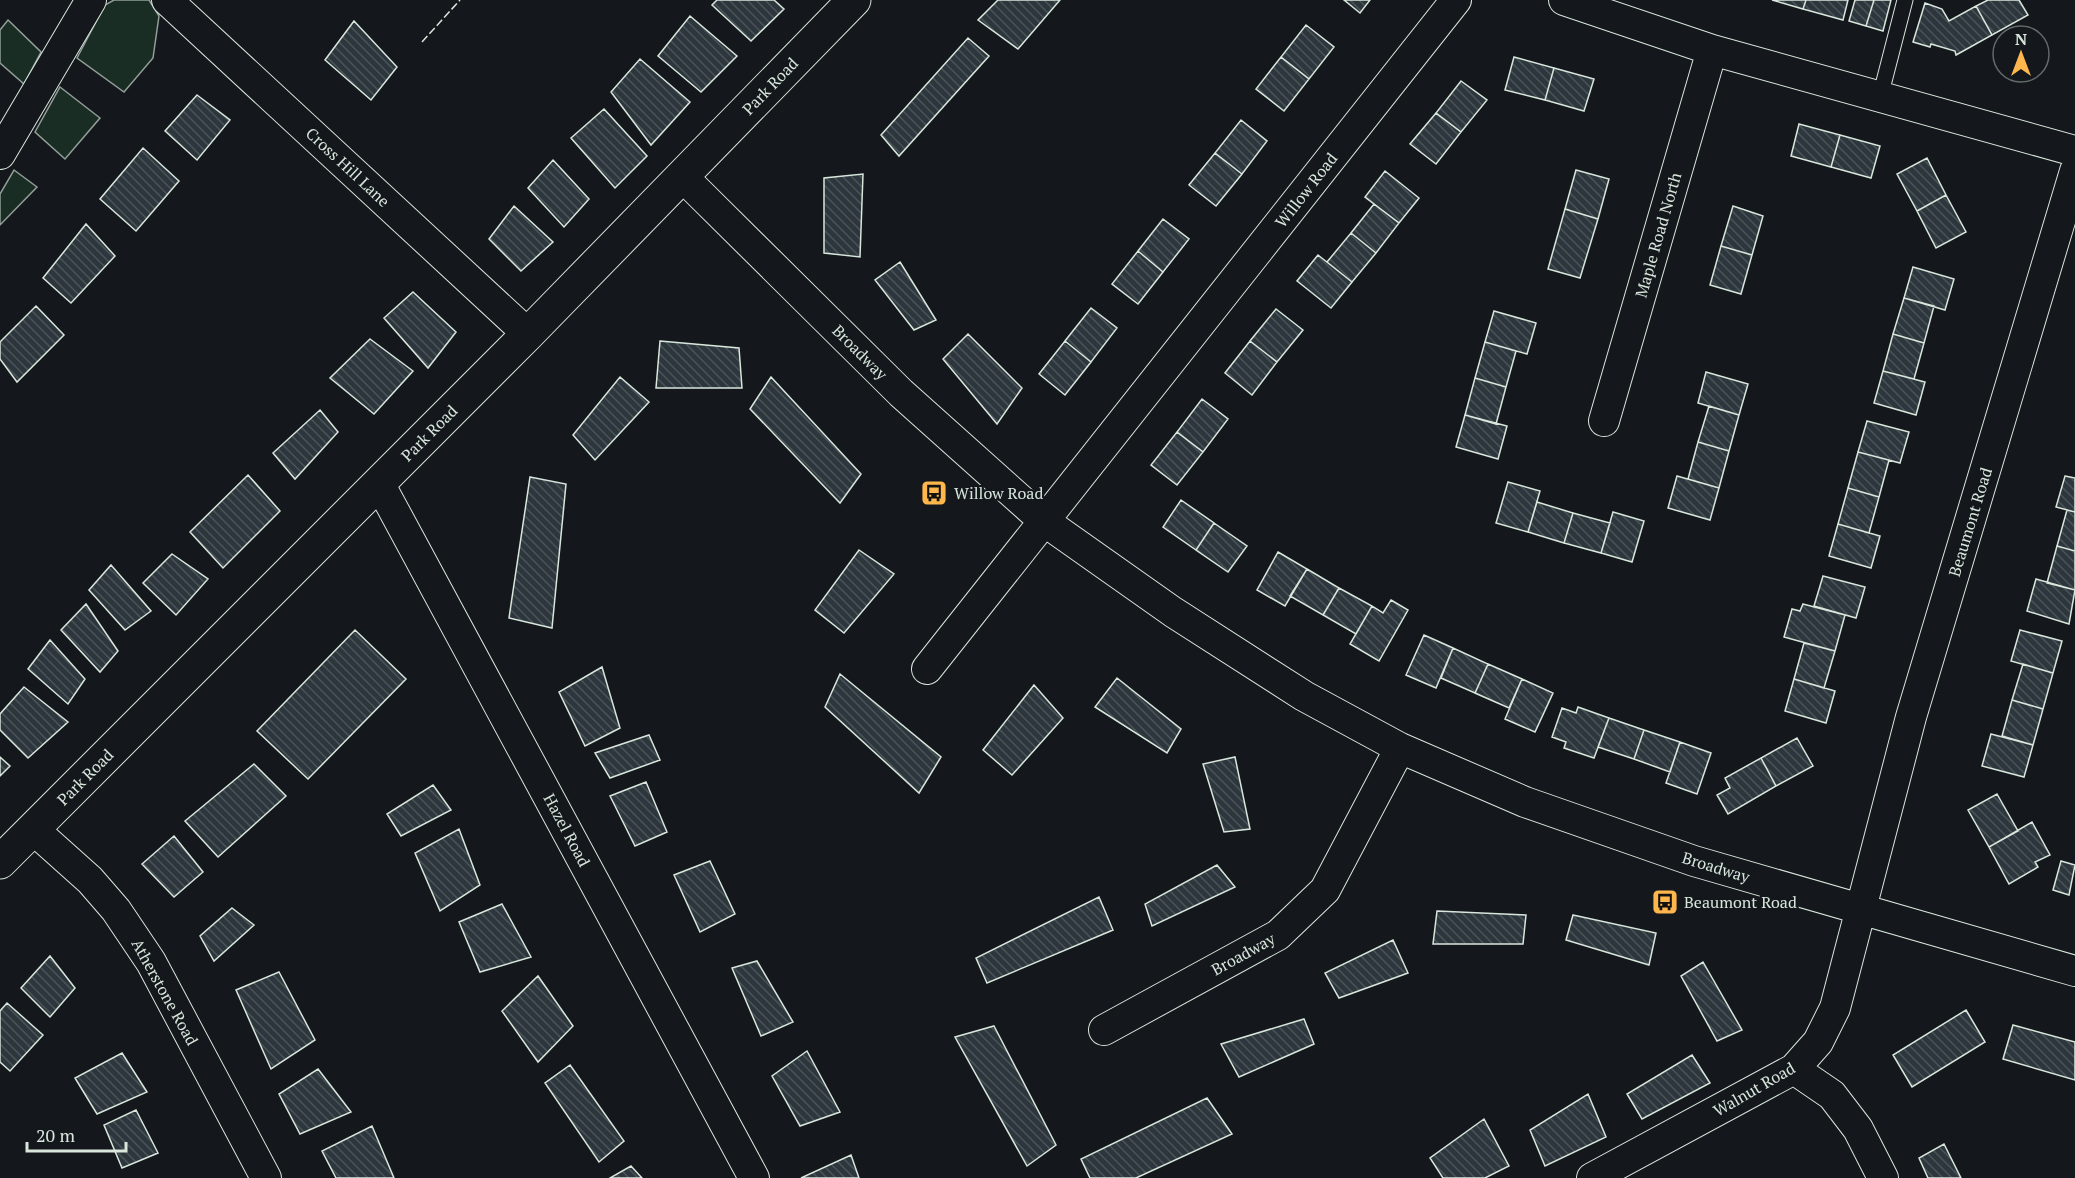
<svg xmlns="http://www.w3.org/2000/svg" width="2075" height="1178" viewBox="0 0 2075 1178" font-family="'PT Serif',serif">
<style>
.green{fill:#1a2d24;stroke:#939e99;stroke-width:1.5}
.building{fill:url(#building-back-hatch);stroke:#d8e6dc;stroke-width:1.5}
.lines{fill:none;stroke-linecap:round;stroke-linejoin:round}
.lane-casing{stroke:#d8e6dc;stroke-width:17}
.street-casing{stroke:#d8e6dc;stroke-width:32}
.secondary-casing{stroke:#d8e6dc;stroke-width:35}
.lane{stroke:#14181c;stroke-width:15}
.street{stroke:#14181c;stroke-width:30}
.secondary{stroke:#14181c;stroke-width:33}
.fence{stroke:#d8e6dc;stroke-width:1.5;stroke-dasharray:8 3;stroke-linecap:butt}
.labels{text-anchor:middle;stroke-width:4.5;stroke-linejoin:round;paint-order:stroke}
.street-label{font-size:16px;fill:#d8e6dc;stroke:#14181c}
.poi-label{font-size:16px;fill:#d8e6dc;stroke:#14181c;text-anchor:start}
</style>
<defs>
<pattern id="building-back-hatch" width="6" height="6" patternUnits="userSpaceOnUse" patternTransform="scale(1.5)"><rect width="6" height="6" fill="#2c363c"/><path d="M-1 5l2 2M0 0l6 6M5-1l2 2" fill="none" stroke="#4a5358"/></pattern>
</defs>
<rect width="100%" height="100%" fill="#14181c"/>
<path class="green" d="M 114,0 L 149,0 L 159,16 L 153,58 L 124,92 L 77,58 L 105,5 Z
M 8,20 L 41,52 L 24,84 L 0,63 L 0,30 Z
M 60,87 L 100,118 L 65,159 L 35,132 Z
M 14,170 L 37,187 L 0,225 L 0,194 Z"/>
<path class="building" d="M 717,0 L 774,0 L 784,9 L 751,41 L 712,5 Z
M 998,0 L 1060,0 L 1018,49 L 978,20 Z
M 1344,0 L 1370,0 L 1360,13 Z
M 1772,0 L 1806,0 L 1803,9 Z
M 1806,0 L 1848,0 L 1843,20 L 1803,9 Z
M 1855,0 L 1874,0 L 1866,26 L 1849,21 Z
M 1874,0 L 1891,0 L 1883,31 L 1866,26 Z
M 1988,0 L 2019,0 L 2028,15 L 1992,35 L 1976,6 Z
M 1925,3 L 1942,9 L 1949,21 L 1976,6 L 1992,35 L 1956,55 L 1955,51 L 1931,44 L 1930,47 L 1913,42 Z
M 690,16 L 737,56 L 701,92 L 658,56 Z
M 354,21 L 397,67 L 371,100 L 325,60 Z
M 1306,25 L 1334,47 L 1309,79 L 1281,57 Z
M 968,38 L 989,56 L 899,156 L 881,135 Z
M 1281,57 L 1309,79 L 1284,111 L 1256,89 Z
M 1514,57 L 1554,68 L 1545,100 L 1505,90 Z
M 640,59 L 690,102 L 651,145 L 611,92 Z
M 1554,68 L 1594,79 L 1584,111 L 1545,100 Z
M 1461,81 L 1487,100 L 1461,132 L 1436,113 Z
M 197,95 L 230,120 L 197,160 L 165,131 Z
M 604,109 L 647,156 L 615,188 L 571,138 Z
M 1436,113 L 1461,132 L 1436,164 L 1410,144 Z
M 1241,120 L 1267,141 L 1242,174 L 1215,153 Z
M 1799,124 L 1840,135 L 1831,167 L 1791,156 Z
M 1840,135 L 1880,146 L 1871,178 L 1831,167 Z
M 143,148 L 179,181 L 136,231 L 100,199 Z
M 1215,153 L 1242,174 L 1216,206 L 1189,185 Z
M 1927,158 L 1946,195 L 1917,211 L 1897,174 Z
M 553,160 L 589,199 L 564,227 L 528,188 Z
M 1576,170 L 1609,179 L 1598,219 L 1565,209 Z
M 1385,171 L 1419,198 L 1399,223 L 1365,197 Z
M 863,174 L 860,257 L 824,253 L 824,178 Z
M 1946,195 L 1966,232 L 1936,248 L 1917,211 Z
M 1374,204 L 1399,223 L 1376,253 L 1351,233 Z
M 514,206 L 553,242 L 521,271 L 489,239 Z
M 1733,206 L 1763,216 L 1752,255 L 1721,246 Z
M 1565,209 L 1598,219 L 1580,278 L 1548,269 Z
M 1163,219 L 1189,239 L 1163,272 L 1138,251 Z
M 86,224 L 115,256 L 71,303 L 43,278 Z
M 1351,233 L 1376,253 L 1352,282 L 1327,262 Z
M 1721,246 L 1752,255 L 1741,294 L 1710,285 Z
M 1138,251 L 1163,272 L 1138,304 L 1112,284 Z
M 1318,255 L 1352,282 L 1331,308 L 1297,281 Z
M 900,262 L 936,320 L 914,330 L 875,280 Z
M 1913,267 L 1954,279 L 1945,310 L 1904,298 Z
M 413,292 L 456,332 L 428,368 L 384,318 Z
M 1904,298 L 1934,306 L 1924,343 L 1893,334 Z
M 36,306 L 64,335 L 17,382 L 0,359 L 0,342 Z
M 1091,308 L 1117,328 L 1091,362 L 1065,341 Z
M 1276,309 L 1303,330 L 1277,362 L 1250,341 Z
M 1494,311 L 1536,323 L 1527,354 L 1485,342 Z
M 968,334 L 1022,388 L 997,424 L 943,359 Z
M 1893,334 L 1924,343 L 1914,379 L 1883,371 Z
M 370,339 L 413,371 L 374,414 L 330,378 Z
M 660,341 L 739,348 L 742,388 L 656,388 Z
M 1065,341 L 1091,362 L 1065,395 L 1039,374 Z
M 1250,341 L 1277,362 L 1252,395 L 1225,373 Z
M 1485,342 L 1516,351 L 1506,387 L 1475,378 Z
M 1883,371 L 1925,382 L 1916,415 L 1874,403 Z
M 1706,372 L 1748,384 L 1739,415 L 1698,403 Z
M 620,377 L 649,402 L 595,460 L 573,435 Z
M 771,377 L 861,474 L 840,503 L 750,409 Z
M 1475,378 L 1506,387 L 1496,424 L 1465,415 Z
M 1202,399 L 1228,419 L 1203,452 L 1177,432 Z
M 1709,406 L 1739,415 L 1729,451 L 1698,442 Z
M 320,410 L 338,432 L 295,479 L 273,453 Z
M 1465,415 L 1507,426 L 1498,459 L 1456,447 Z
M 1867,421 L 1909,432 L 1900,463 L 1858,452 Z
M 1177,432 L 1203,452 L 1177,485 L 1151,465 Z
M 1698,442 L 1729,451 L 1719,488 L 1688,479 Z
M 1858,452 L 1889,460 L 1879,497 L 1848,488 Z
M 248,475 L 280,511 L 223,568 L 190,532 Z
M 1677,476 L 1719,488 L 1710,520 L 1668,508 Z
M 2065,476 L 2075,478 L 2075,512 L 2056,507 Z
M 530,477 L 566,484 L 552,628 L 509,618 Z
M 1508,482 L 1540,491 L 1528,532 L 1496,523 Z
M 1848,488 L 1879,497 L 1869,533 L 1838,524 Z
M 1181,500 L 1214,523 L 1196,550 L 1163,527 Z
M 1537,502 L 1573,513 L 1564,543 L 1528,532 Z
M 2067,510 L 2075,512 L 2075,551 L 2057,546 Z
M 1613,512 L 1644,521 L 1632,562 L 1601,553 Z
M 1573,513 L 1610,523 L 1601,553 L 1564,543 Z
M 1214,523 L 1247,546 L 1228,572 L 1196,550 Z
M 1838,524 L 1880,536 L 1871,568 L 1829,556 Z
M 2057,546 L 2075,551 L 2075,590 L 2047,583 Z
M 859,550 L 894,574 L 844,633 L 815,610 Z
M 1278,552 L 1307,569 L 1285,606 L 1257,590 Z
M 172,554 L 208,579 L 176,615 L 143,583 Z
M 111,565 L 151,611 L 125,630 L 89,590 Z
M 1307,569 L 1339,588 L 1323,615 L 1290,596 Z
M 1823,576 L 1865,587 L 1856,618 L 1814,606 Z
M 2036,579 L 2075,590 L 2069,624 L 2027,611 Z
M 1339,588 L 1372,606 L 1356,634 L 1323,615 Z
M 1391,600 L 1408,610 L 1379,661 L 1350,644 L 1372,606 L 1383,613 Z
M 86,604 L 118,651 L 100,672 L 61,630 Z
M 1803,604 L 1845,615 L 1835,651 L 1784,637 L 1792,609 L 1800,611 Z
M 355,630 L 406,679 L 308,779 L 257,731 Z
M 2020,630 L 2062,641 L 2053,673 L 2011,661 Z
M 1424,635 L 1453,648 L 1436,688 L 1406,675 Z
M 50,640 L 85,679 L 68,704 L 28,669 Z
M 1804,643 L 1835,651 L 1824,688 L 1794,679 Z
M 1453,648 L 1488,664 L 1475,693 L 1441,678 Z
M 1488,664 L 1522,679 L 1509,708 L 1475,693 Z
M 2023,664 L 2053,673 L 2043,709 L 2012,700 Z
M 602,667 L 620,728 L 585,746 L 559,692 Z
M 840,674 L 941,757 L 919,793 L 825,707 Z
M 1117,678 L 1181,729 L 1167,753 L 1095,707 Z
M 1522,679 L 1553,693 L 1535,732 L 1505,719 Z
M 1794,679 L 1835,691 L 1826,723 L 1785,711 Z
M 1034,685 L 1063,718 L 1012,775 L 983,750 Z
M 24,687 L 68,722 L 28,758 L 0,730 L 0,714 Z
M 2012,700 L 2043,709 L 2033,745 L 2002,736 Z
M 1578,707 L 1609,718 L 1594,758 L 1564,748 L 1566,742 L 1552,737 L 1562,708 L 1576,713 Z
M 1609,718 L 1644,730 L 1634,759 L 1598,747 Z
M 1644,730 L 1680,742 L 1670,772 L 1634,759 Z
M 1991,734 L 2033,745 L 2024,777 L 1982,766 Z
M 649,735 L 660,760 L 610,778 L 595,753 Z
M 1797,738 L 1813,766 L 1776,786 L 1761,758 Z
M 1680,742 L 1711,753 L 1697,794 L 1666,783 Z
M 0,757 L 10,766 L 0,776 Z
M 1235,757 L 1250,829 L 1224,832 L 1203,764 Z
M 1761,758 L 1776,786 L 1728,814 L 1717,795 L 1730,788 L 1725,778 Z
M 254,764 L 286,796 L 218,857 L 185,821 Z
M 646,782 L 667,832 L 635,846 L 610,796 Z
M 433,785 L 451,810 L 401,836 L 387,814 Z
M 1997,794 L 2018,831 L 1989,847 L 1968,810 Z
M 2032,822 L 2050,855 L 2035,862 L 2038,867 L 2009,884 L 1989,847 Z
M 459,829 L 480,885 L 440,911 L 415,853 Z
M 174,836 L 203,872 L 174,897 L 142,864 Z
M 710,861 L 735,914 L 700,932 L 674,875 Z
M 2061,861 L 2075,865 L 2069,895 L 2053,890 Z
M 1217,865 L 1235,887 L 1152,926 L 1145,904 Z
M 1099,897 L 1113,930 L 987,983 L 976,958 Z
M 502,904 L 531,957 L 480,972 L 459,922 Z
M 232,908 L 254,925 L 214,961 L 200,936 Z
M 1437,911 L 1526,915 L 1523,944 L 1433,944 Z
M 1573,915 L 1656,933 L 1649,965 L 1566,940 Z
M 1393,940 L 1408,973 L 1339,998 L 1325,973 Z
M 50,956 L 75,988 L 50,1017 L 21,988 Z
M 757,961 L 793,1022 L 761,1036 L 732,968 Z
M 1703,962 L 1742,1030 L 1717,1041 L 1681,976 Z
M 279,972 L 315,1040 L 271,1069 L 236,990 Z
M 538,976 L 573,1026 L 538,1062 L 502,1011 Z
M 7,1003 L 43,1035 L 10,1071 L 0,1062 L 0,1011 Z
M 1966,1010 L 1985,1042 L 1912,1087 L 1893,1055 Z
M 1304,1019 L 1314,1044 L 1239,1077 L 1221,1044 Z
M 2013,1025 L 2075,1042 L 2075,1080 L 2003,1059 Z
M 994,1026 L 1056,1145 L 1027,1166 L 955,1037 Z
M 807,1051 L 840,1112 L 800,1126 L 772,1076 Z
M 122,1053 L 147,1092 L 97,1114 L 75,1078 Z
M 1692,1055 L 1710,1083 L 1642,1119 L 1627,1094 Z
M 570,1065 L 624,1141 L 599,1162 L 545,1083 Z
M 318,1069 L 351,1112 L 300,1134 L 279,1094 Z
M 1588,1094 L 1606,1137 L 1545,1166 L 1530,1130 Z
M 1207,1098 L 1232,1134 L 1136,1178 L 1090,1178 L 1081,1159 Z
M 136,1110 L 158,1153 L 122,1168 L 104,1125 Z
M 1484,1119 L 1509,1166 L 1485,1178 L 1443,1178 L 1430,1158 Z
M 372,1126 L 394,1178 L 336,1178 L 322,1151 Z
M 1944,1144 L 1961,1178 L 1928,1178 L 1919,1158 Z
M 851,1155 L 859,1178 L 801,1178 Z
M 631,1166 L 642,1178 L 610,1178 Z"/>
<g class="lines">
<defs>
<path id="lane" d="M 1880,97 L 1905,0"/>
<path id="street" d="M 167,0 L 528,334
M 1564,0 L 1712,50 L 2075,151
M 0,154 L 91,0
M 682,176 L 901,393 L 1044,521 L 1173,612 L 1304,696 L 1400,748 L 1525,802 L 1694,861 L 2075,971
M 1604,421 L 1712,50
M 379,483 L 754,1178
M 927,669 L 1456,0
M 33,829 L 90,880 L 116,910 L 151,962 L 266,1178
M 1104,1030 L 1278,935 L 1325,890 L 1400,748
M 1794,1069 L 1832,1095 L 1858,1129 L 1883,1178
M 1592,1178 L 1794,1069 L 1818,1042 L 1835,1008 L 1911,717 L 2075,171"/>
<path id="secondary" d="M 0,862 L 528,334 L 854,0"/>
</defs>
<use href="#lane" class="lane-casing"/>
<use href="#street" class="street-casing"/>
<use href="#secondary" class="secondary-casing"/>
<use href="#lane" class="lane"/>
<use href="#street" class="street"/>
<use href="#secondary" class="secondary"/>
<path class="fence" d="M 422,42 L 460,0"/>
</g>
<defs>
<symbol id="bus-square" viewBox="-11 -11 22 22"><rect x="-9" y="-9" width="18" height="18" rx="4" fill="#ffb74d" stroke="#14181c"/><path d="M-5-6H5V4H4V6H2V4H-2V6H-4V4H-5ZM-3.5-4V0h7V-4ZM-3.5 1.2v1.5H-2V1.2ZM2 1.2v1.5H3.5V1.2Z" fill="#111"/></symbol>
</defs>
<g fill-rule="evenodd">
<use href="#bus-square" x="919" y="478" width="30" height="30"/>
<use href="#bus-square" x="1650" y="887" width="30" height="30"/>
</g>
<g class="labels">
<g class="street-label">
<text transform="translate(770 86) rotate(-46)" y="6">Park Road</text>
<text transform="translate(348 167) rotate(43)" y="6">Cross Hill Lane</text>
<text transform="translate(1306 190) rotate(-52)" y="6">Willow Road</text>
<text transform="translate(1658 235) rotate(-74)" y="6">Maple Road North</text>
<text transform="translate(860 352) rotate(45)" y="6">Broadway</text>
<text transform="translate(429 433) rotate(-45)" y="6">Park Road</text>
<text transform="translate(1970 522) rotate(-73)" y="6">Beaumont Road</text>
<text transform="translate(85 777) rotate(-45)" y="6">Park Road</text>
<text transform="translate(567 830) rotate(62)" y="6">Hazel Road</text>
<text transform="translate(1716 867) rotate(17)" y="6">Broadway</text>
<text transform="translate(1243 954) rotate(-29)" y="6">Broadway</text>
<text transform="translate(165 992) rotate(61)" y="6">Atherstone Road</text>
<text transform="translate(1754 1089) rotate(-30)" y="6">Walnut Road</text>
</g>
<g class="poi-label">
<text x="954" y="499">Willow Road</text>
<text x="1684" y="908">Beaumont Road</text>
</g>
</g>
<g transform="translate(2021 54)"><circle r="28" fill="#14181c" stroke="#626a69" stroke-width="1.5"/>
<path d="M0-4.5L10 22L0 15L-10 22Z" fill="#ffb74d"/>
<text y="-9" font-size="16" font-weight="bold" text-anchor="middle" fill="#d8e6dc">N</text>
</g>
<path d="M27 1142v9h99v-9" fill="none" stroke="#d8e6dc" stroke-width="3"/>
<text x="36" y="1142" font-size="18" fill="#d8e6dc" stroke="#14181c" stroke-width="4.5" paint-order="stroke">20 m</text>
</svg>
